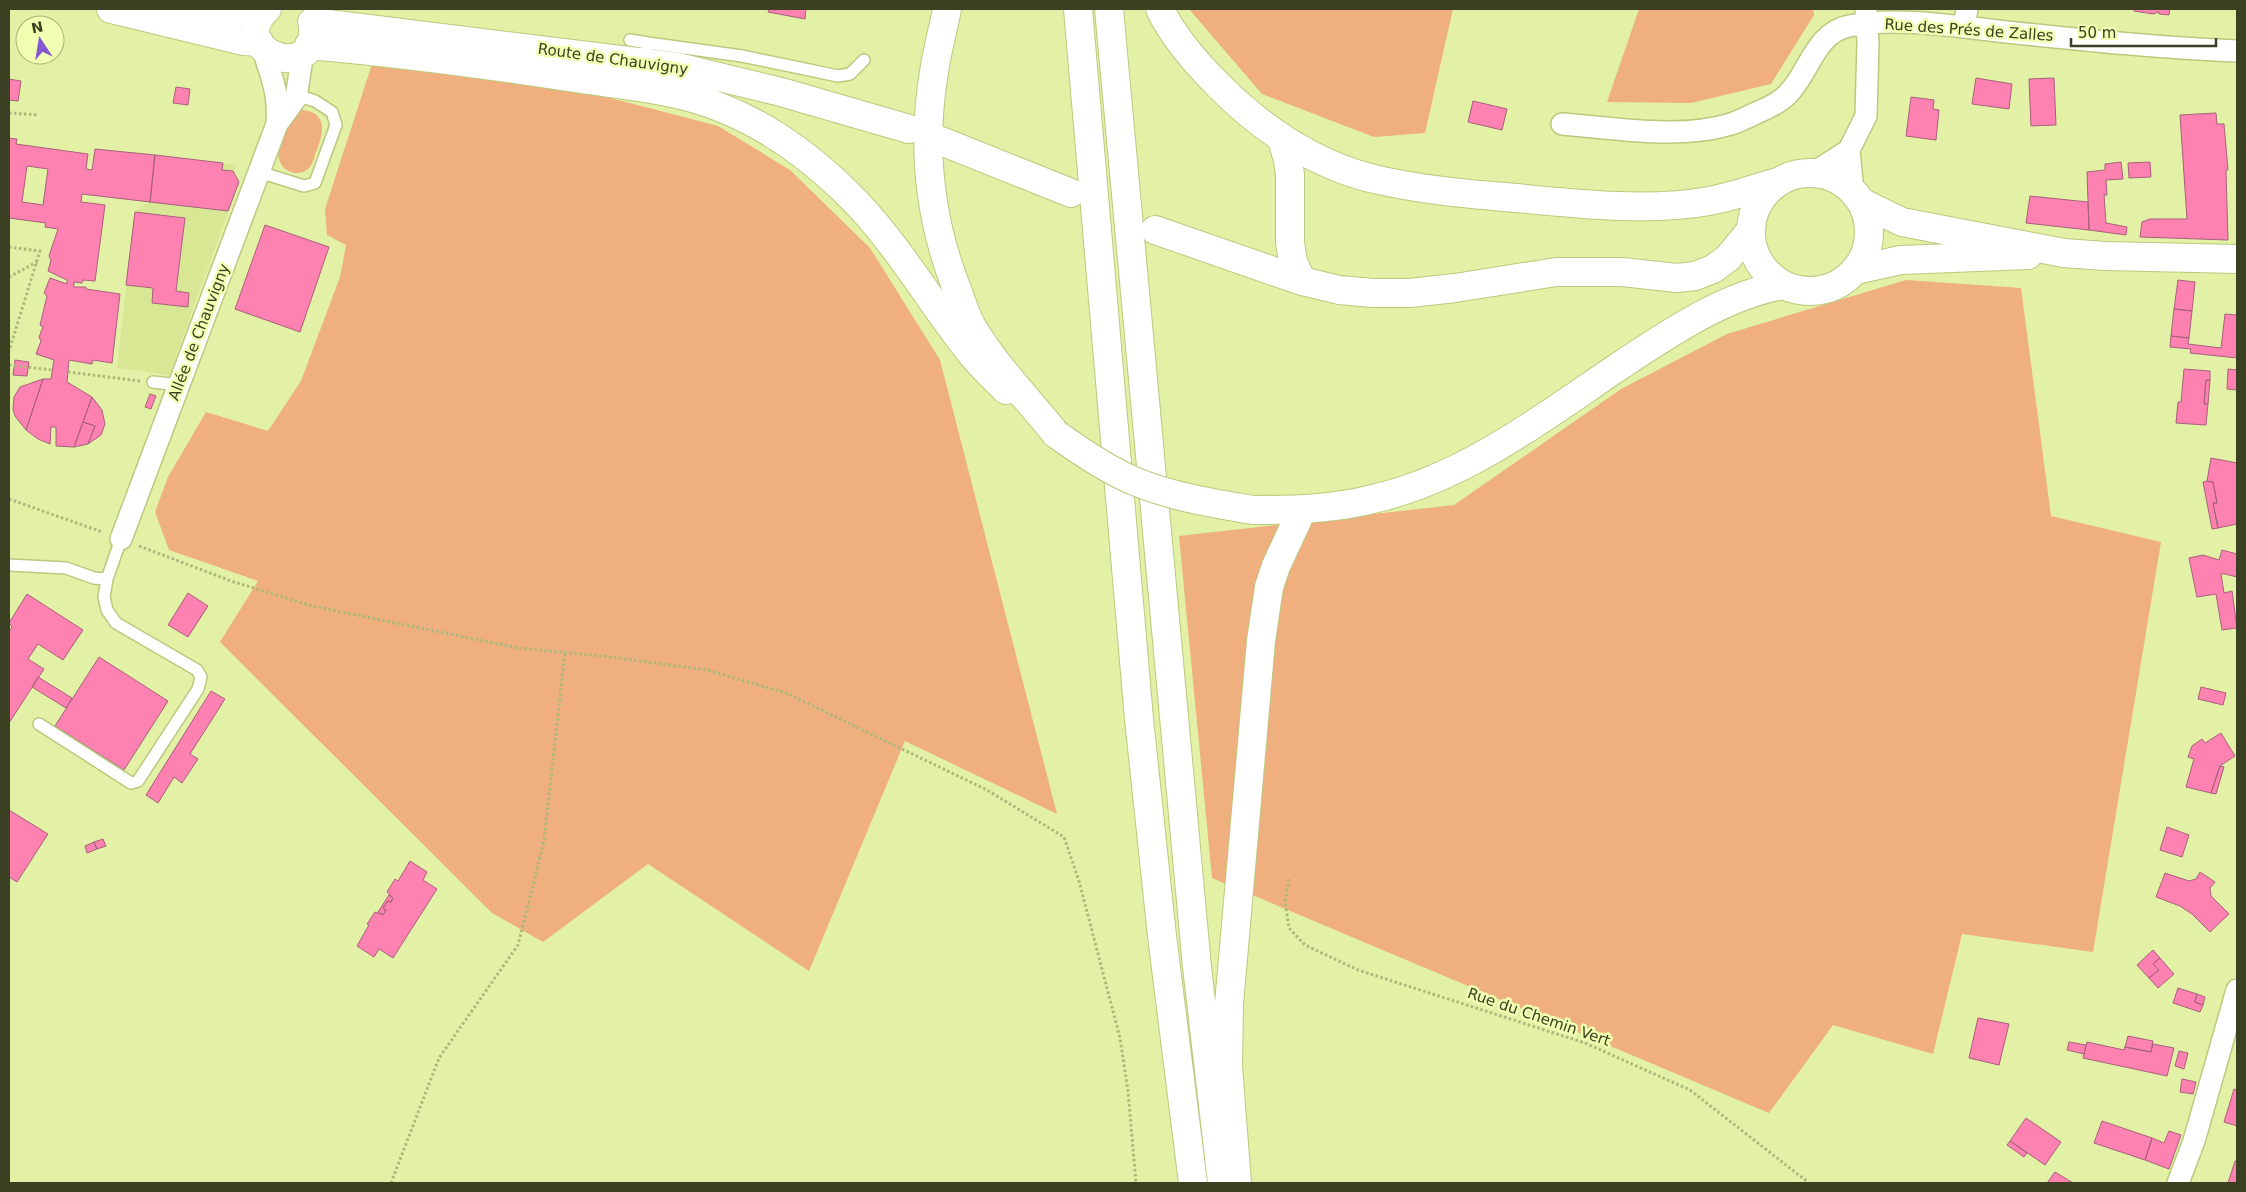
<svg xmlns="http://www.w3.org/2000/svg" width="2246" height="1192" viewBox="0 0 2246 1192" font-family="'DejaVu Sans',sans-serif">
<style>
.built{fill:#d7e793}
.green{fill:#efaf7f}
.building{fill:#fd82b1;stroke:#a8607a;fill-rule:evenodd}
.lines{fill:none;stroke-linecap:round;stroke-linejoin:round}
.lane-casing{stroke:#bbc97e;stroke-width:14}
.street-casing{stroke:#bbc97e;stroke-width:24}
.secondary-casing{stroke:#bbc97e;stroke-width:30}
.primary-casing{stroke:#bbc97e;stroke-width:30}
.highway-casing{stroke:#bbc97e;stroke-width:30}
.path{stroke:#acb87b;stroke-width:3;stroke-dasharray:2.5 2.5;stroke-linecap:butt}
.lane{stroke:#fff;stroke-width:11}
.street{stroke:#fff;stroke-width:21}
.secondary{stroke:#fff;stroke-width:28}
.primary{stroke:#fff;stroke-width:28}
.highway{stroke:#fff;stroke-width:28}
.primary-bridge-casing{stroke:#bbc97e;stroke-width:30;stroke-linecap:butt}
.primary-bridge{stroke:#fff;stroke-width:28}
.labels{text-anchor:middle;stroke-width:5;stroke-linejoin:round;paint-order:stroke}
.street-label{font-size:15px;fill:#3a4021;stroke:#f0ffb2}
</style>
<rect width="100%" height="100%" fill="#e2f1a6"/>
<path class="built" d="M 155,155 L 236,165 L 234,173 L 239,182 L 169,375 L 117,368 L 135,212 L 150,202 Z"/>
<path class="green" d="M 1189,9 L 1453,9 L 1425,133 L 1374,137 L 1262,94 Z
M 1639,9 L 1813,9 L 1814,15 L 1771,84 L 1691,103 L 1607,102 Z
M 372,64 L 599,95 L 718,126 L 790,170 L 870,248 L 940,360 L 1057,814 L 905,741 L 809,971 L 648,864 L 543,942 L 492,913 L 220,642 L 258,581 L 169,550 L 155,512 L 168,477 L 206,412 L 268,431 L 301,381 L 340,277 L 346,245 L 327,235 L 325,209 Z
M 303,110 C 329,113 323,135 316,152 C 314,157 313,165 308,169 C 302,174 293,174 287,170 C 267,158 285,116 303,110 Z
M 1906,280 L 2021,288 L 2051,516 L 2161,542 L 2093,952 L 1962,934 L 1933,1054 L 1833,1025 L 1769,1113 L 1212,878 L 1179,536 L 1454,505 L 1621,389 L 1727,334 Z"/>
<path class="building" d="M 769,9 L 806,9 L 805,19 L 768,12 Z
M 2134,9 L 2170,9 L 2169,15 L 2159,14 L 2159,12 L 2153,14 L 2134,11 Z
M 1976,78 L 2012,84 L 2009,109 L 1972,104 Z
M 2054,78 L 2056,125 L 2031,126 L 2029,79 Z
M 9,79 L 21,81 L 18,101 L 9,100 Z
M 176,87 L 190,89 L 188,105 L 173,103 Z
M 1911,97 L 1934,100 L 1933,109 L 1939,110 L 1936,140 L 1906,136 Z
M 1473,101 L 1507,109 L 1502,130 L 1468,122 Z
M 2216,113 L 2217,124 L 2224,124 L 2228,170 L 2226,170 L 2228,240 L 2140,237 L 2142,222 L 2150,219 L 2187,219 L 2180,115 Z
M 9,138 L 17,139 L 16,144 L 88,154 L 86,169 L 92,170 L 95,149 L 155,155 L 150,202 L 82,194 L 81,202 L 105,205 L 95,281 L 83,280 L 82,283 L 74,282 L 74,287 L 86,287 L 86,289 L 120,294 L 112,363 L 93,360 L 92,364 L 69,360 L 67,382 L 92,397 L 74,447 L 56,446 L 56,427 L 51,427 L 50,444 L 38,439 L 26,430 L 43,379 L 51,379 L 54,360 L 36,354 L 41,341 L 39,337 L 43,327 L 40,325 L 47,296 L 44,293 L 50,278 L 67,284 L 67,280 L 48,271 L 51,260 L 49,256 L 58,229 L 45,227 L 46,223 L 9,218 ZM 27,166 L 48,169 L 43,205 L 22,202 Z
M 155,155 L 223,163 L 222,170 L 233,171 L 239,182 L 228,211 L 150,202 Z
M 2121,162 L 2123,179 L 2106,180 L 2107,195 L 2104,195 L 2106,223 L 2127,227 L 2126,235 L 2089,230 L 2087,172 L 2105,170 L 2105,164 Z
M 2150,162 L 2151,177 L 2129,178 L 2128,163 Z
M 2030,196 L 2088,202 L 2089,230 L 2026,223 Z
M 135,212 L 185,218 L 176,291 L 189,293 L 188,307 L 152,303 L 153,288 L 126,285 Z
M 265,225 L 329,247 L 300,332 L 235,309 Z
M 2178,280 L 2195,282 L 2192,311 L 2174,309 Z
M 2174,309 L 2192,311 L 2189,338 L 2171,336 Z
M 2225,314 L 2237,315 L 2237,358 L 2190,353 L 2191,349 L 2170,347 L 2171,336 L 2189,338 L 2188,344 L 2221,348 Z
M 15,360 L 29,362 L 27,376 L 13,375 Z
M 2184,369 L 2210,371 L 2210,380 L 2206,380 L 2204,404 L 2208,404 L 2206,425 L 2176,423 L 2178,402 L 2181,402 Z
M 2228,369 L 2237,370 L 2237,390 L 2227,389 Z
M 43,379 L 26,430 L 15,416 L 13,409 L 14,397 L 20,387 Z
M 2206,380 L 2210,380 L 2208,404 L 2204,404 Z
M 150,394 L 156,396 L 151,409 L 145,407 Z
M 92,397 L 102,410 L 105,424 L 101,435 L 88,444 L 95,426 L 83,422 Z
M 83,422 L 95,426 L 88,444 L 74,447 Z
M 2211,458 L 2237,463 L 2237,524 L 2218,528 L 2213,503 L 2217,503 L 2213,482 L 2207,481 Z
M 2207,481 L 2213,482 L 2217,503 L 2213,503 L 2218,528 L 2212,529 L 2203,482 Z
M 2222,550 L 2237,554 L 2237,577 L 2225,574 L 2221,574 L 2224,593 L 2232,591 L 2237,628 L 2222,630 L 2216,594 L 2197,597 L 2189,558 L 2203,555 L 2219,560 Z
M 188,593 L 208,606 L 188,637 L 168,625 Z
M 27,594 L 83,630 L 63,660 L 38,644 L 28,659 L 44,669 L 9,723 L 9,632 L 12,627 L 9,623 Z
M 99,657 L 168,701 L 124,770 L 55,726 Z
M 38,677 L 72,698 L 66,708 L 32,687 Z
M 2201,687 L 2226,693 L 2223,705 L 2198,699 Z
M 211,691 L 225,699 L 190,754 L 198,759 L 182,783 L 174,777 L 158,803 L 146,795 Z
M 2221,733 L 2235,756 L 2220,766 L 2211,793 L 2186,787 L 2194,759 L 2188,757 L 2192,746 L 2202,739 L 2205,743 Z
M 2220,766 L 2224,767 L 2216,794 L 2211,793 Z
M 9,810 L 48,834 L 17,882 L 9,877 Z
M 2167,827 L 2189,835 L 2182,857 L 2160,850 Z
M 103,839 L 106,846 L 97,849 L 94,842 Z
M 94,842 L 97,849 L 87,853 L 85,846 Z
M 410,861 L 427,872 L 423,880 L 437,889 L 393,958 L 379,949 L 374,957 L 357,946 L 369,925 L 367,924 L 375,912 L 383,915 L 386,910 L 383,908 L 388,901 L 391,902 L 393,898 L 387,892 L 395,879 L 398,881 Z
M 2200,872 L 2215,882 L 2210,888 L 2211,896 L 2229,914 L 2210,932 L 2192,914 L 2180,906 L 2156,897 L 2165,873 L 2189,881 L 2196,879 Z
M 389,895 L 393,898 L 391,902 L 388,901 L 383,908 L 386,910 L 383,915 L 378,912 Z
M 2153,950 L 2160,958 L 2153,964 L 2159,970 L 2149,978 L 2137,965 Z
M 2160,958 L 2174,974 L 2158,988 L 2149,978 L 2159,970 L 2153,964 Z
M 2178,988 L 2197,994 L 2195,1002 L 2203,1005 L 2200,1012 L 2173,1003 Z
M 2197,994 L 2205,997 L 2203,1005 L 2195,1002 Z
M 1978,1018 L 2009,1024 L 1999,1065 L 1969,1058 Z
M 2128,1036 L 2153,1041 L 2151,1052 L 2125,1047 Z
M 2069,1042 L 2086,1045 L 2084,1054 L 2067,1050 Z
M 2087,1042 L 2124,1050 L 2125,1047 L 2151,1052 L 2153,1044 L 2174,1048 L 2167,1076 L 2083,1058 Z
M 2179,1051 L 2188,1053 L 2184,1069 L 2175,1066 Z
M 2182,1079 L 2196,1082 L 2193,1094 L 2180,1092 Z
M 2234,1089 L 2237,1090 L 2237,1126 L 2224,1122 Z
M 2026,1118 L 2061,1142 L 2045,1165 L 2010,1141 Z
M 2102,1121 L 2152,1138 L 2145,1160 L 2094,1143 Z
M 2169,1131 L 2181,1135 L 2169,1169 L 2145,1160 L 2152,1138 L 2164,1143 Z
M 2010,1141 L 2027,1153 L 2024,1157 L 2007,1145 Z
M 2235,1161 L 2237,1161 L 2237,1183 L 2228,1183 Z
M 2055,1172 L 2073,1183 L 2047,1183 Z"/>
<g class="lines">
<defs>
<path id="lane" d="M 630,40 L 648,43 L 647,49
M 648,43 L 742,56 L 838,76 L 850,74 L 864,60
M 259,172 L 304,186 L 315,183 L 336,125 L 332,112 L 315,101 L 297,95
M 153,382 L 179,385
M 9,565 L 66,568 L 94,578 L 107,579
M 39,724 L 131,783 L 138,781 L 198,689 L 201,677 L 197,670 L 116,623 L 107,610 L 104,597 L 107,579 L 121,539"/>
<path id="street" d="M 1964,27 L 1967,9
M 277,124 L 296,98 L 303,52
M 1562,124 C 1614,128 1680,140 1731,124 C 1740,121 1748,117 1756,113 C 1766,109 1780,102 1788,94 C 1810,71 1815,33 1849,26 C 1896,16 1960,27 2007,32 C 2084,40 2160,48 2237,51
M 1849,150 L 1853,192
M 1813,173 L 1849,150 L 1866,116 L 1868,43 L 1866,9
M 121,539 L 277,124 C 279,91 272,80 263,49
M 2178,1183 L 2194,1141 L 2237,990"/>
<path id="secondary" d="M 111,9 L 243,41 L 259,42
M 167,9 L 227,12 L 264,11
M 267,9 C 223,49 317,87 313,27
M 312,22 L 678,67 L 781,92 L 909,129
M 309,45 C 400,53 491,65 581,79 C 628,86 678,90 722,108 C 767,126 810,157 845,191 C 896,240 930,303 974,357 C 984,369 995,379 1006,390
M 1282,140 L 1288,160 L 1290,175 L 1290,242 L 1293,262 L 1302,281
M 941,141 L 1071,193
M 1155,230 L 1302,281 L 1339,290 L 1373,293 L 1410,293 L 1455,288 L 1556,272 L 1622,272 L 1677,278 L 1695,276 L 1713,269 L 1728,258 L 1750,231"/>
<path id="primary" d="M 947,9 C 943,30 937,51 934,72 C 922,144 929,216 955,284 C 961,299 965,316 974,330 C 997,368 1028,399 1056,434
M 1160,9 C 1172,35 1199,66 1220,87 C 1262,129 1315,165 1374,179 C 1421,190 1468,194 1516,198 C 1577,204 1649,212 1709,201 C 1732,197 1755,188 1778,182
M1751 232a59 59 0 1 1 118 0a59 59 0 1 1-118 0Z
M 1861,202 L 1902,222 L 2064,253 L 2105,256 L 2237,259
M 1855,270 L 1901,260 L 2028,255
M 1253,510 C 1295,510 1336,509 1377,498 C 1466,477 1544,417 1618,367 C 1668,334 1723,296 1783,285
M 1237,1183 L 1228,1066 L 1229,1004 L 1261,641 L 1269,587 L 1276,566 L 1302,510"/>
<path id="highway" d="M 1078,9 L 1139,719 L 1162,936 L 1193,1183
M 1109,9 L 1197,967 L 1222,1183"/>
</defs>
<use href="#lane" class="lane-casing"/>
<use href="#street" class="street-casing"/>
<use href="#secondary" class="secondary-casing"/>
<use href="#primary" class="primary-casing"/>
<use href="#highway" class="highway-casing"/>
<path class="path" d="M 9,113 L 39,115
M 9,247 L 40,251 L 9,351
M 9,277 L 37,262
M 9,365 L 52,370
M 68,372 L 140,381
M 9,499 L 102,532
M 139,546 L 231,581 L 308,605 L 518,648 L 602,656 L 707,670 L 786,693 L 987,790 L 1064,837 L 1079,881 L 1120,1038 L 1128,1091 L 1136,1183
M 1289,879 L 1285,902 L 1289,928 L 1305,945 L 1358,970 L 1585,1043 L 1690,1090 L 1809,1183
M 391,1183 L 439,1058 L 518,945 L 544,841 L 565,652"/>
<use href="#lane" class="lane"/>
<use href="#street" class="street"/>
<use href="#secondary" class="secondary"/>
<use href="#primary" class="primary"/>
<use href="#highway" class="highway"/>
<defs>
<path id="primary-bridge" d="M 1056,434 C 1081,452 1106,469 1134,481 C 1172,497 1213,503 1253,510"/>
</defs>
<use href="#primary-bridge" class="primary-bridge-casing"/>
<use href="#primary-bridge" class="primary-bridge"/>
</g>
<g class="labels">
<g class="street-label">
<text transform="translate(1969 30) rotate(4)" y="5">Rue des Prés de Zalles</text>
<text transform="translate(613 59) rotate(8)" y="5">Route de Chauvigny</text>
<text transform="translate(199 332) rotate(-69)" y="5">Allée de Chauvigny</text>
<text transform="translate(1539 1017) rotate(19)" y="5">Rue du Chemin Vert</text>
</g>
</g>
<rect width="2246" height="1192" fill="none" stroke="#3a4021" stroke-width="20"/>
<g transform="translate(40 40) rotate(348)"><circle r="24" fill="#f0ffb2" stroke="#a7b378"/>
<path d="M0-4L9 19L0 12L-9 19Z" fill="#8558d2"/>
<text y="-8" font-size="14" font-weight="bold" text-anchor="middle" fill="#3a4021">N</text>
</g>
<path d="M2071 38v8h145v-8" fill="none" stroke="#3a4021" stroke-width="2.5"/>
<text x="2078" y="38" font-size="15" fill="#3a4021" stroke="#f0ffb2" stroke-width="4" paint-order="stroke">50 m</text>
</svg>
